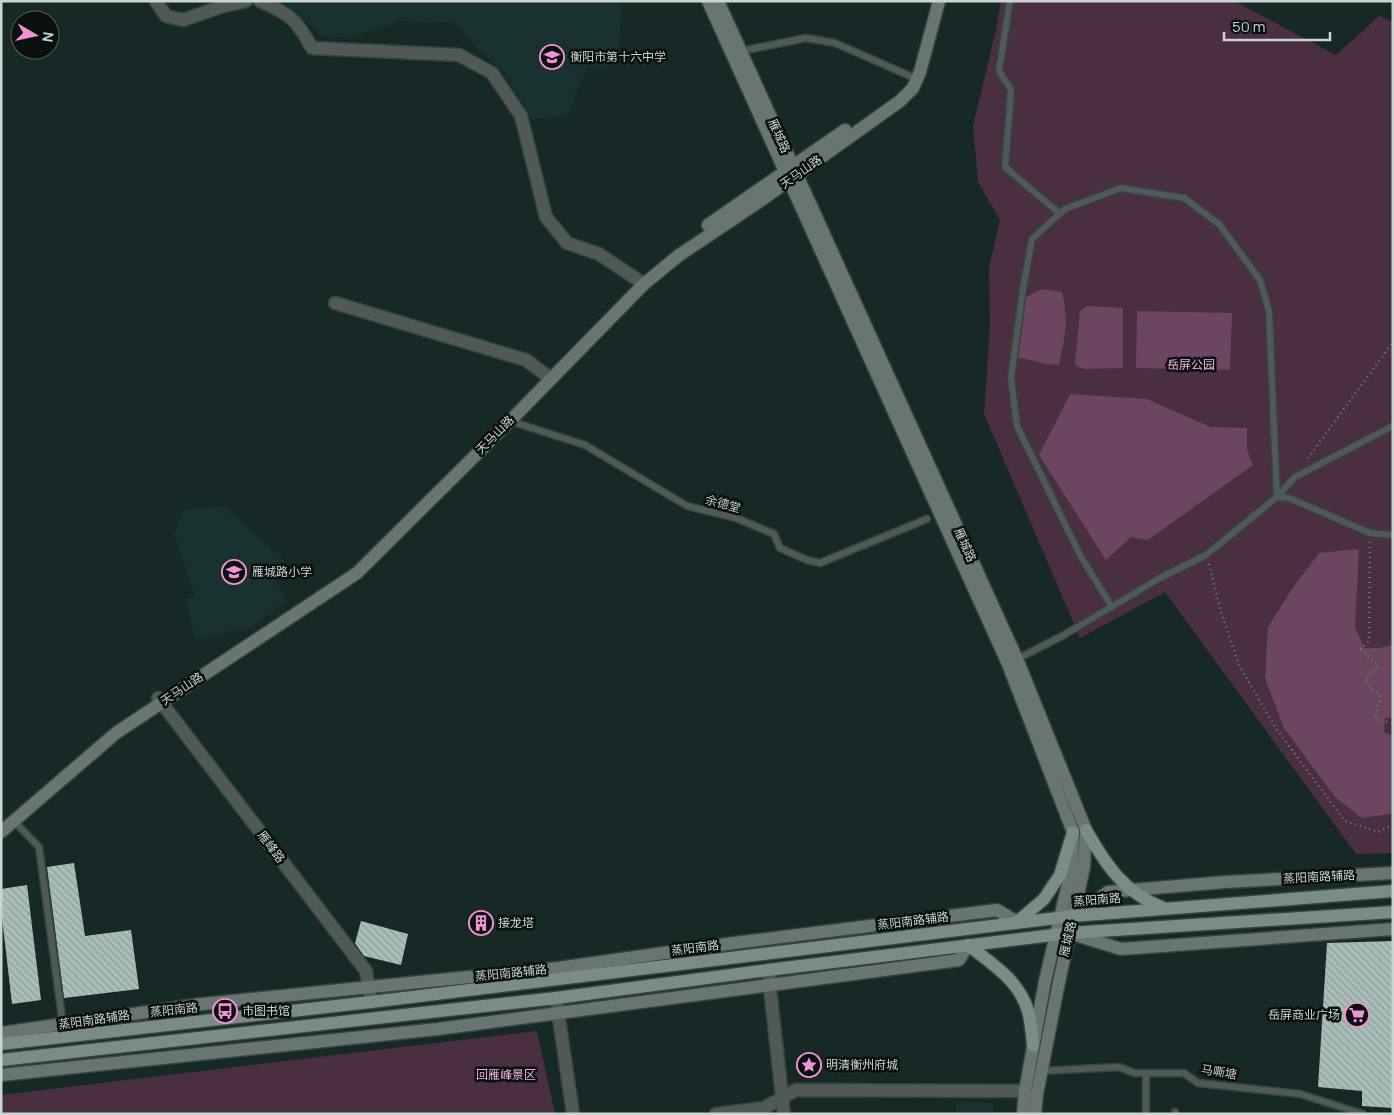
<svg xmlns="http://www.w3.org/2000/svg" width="1394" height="1115" viewBox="0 0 1394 1115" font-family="Manrope,'Noto Sans SC',sans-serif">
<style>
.built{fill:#18332f}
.green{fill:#4a2f42}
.water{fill:#6c4560}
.building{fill:url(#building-back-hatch)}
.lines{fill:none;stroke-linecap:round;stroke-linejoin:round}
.lane-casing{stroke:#344442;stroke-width:9}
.street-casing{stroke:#344442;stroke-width:15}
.secondary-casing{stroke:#344442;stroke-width:15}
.primary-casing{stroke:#344442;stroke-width:15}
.path{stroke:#72807e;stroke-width:2.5;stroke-dasharray:1 4;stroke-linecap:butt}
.lane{stroke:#505957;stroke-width:6}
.street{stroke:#505957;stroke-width:12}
.secondary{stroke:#687573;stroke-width:12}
.primary{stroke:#7a8b88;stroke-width:12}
.labels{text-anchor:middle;stroke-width:5;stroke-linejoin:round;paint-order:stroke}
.poi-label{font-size:12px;fill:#cad4d2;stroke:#09100f;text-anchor:start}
.street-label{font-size:12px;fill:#cad4d2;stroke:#09100f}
.park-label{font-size:12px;fill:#f3b1de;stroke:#09100f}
</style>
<defs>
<pattern id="building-back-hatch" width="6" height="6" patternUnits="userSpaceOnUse" patternTransform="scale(1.25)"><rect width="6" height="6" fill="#a9beba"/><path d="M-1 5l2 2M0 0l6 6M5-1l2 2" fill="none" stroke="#8e9e9b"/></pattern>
</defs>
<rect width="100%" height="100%" fill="#172926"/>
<path class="built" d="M 282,1 L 622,1 L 617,66 L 587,67 L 567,115 L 533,120 L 501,70 L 477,49 L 458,24 L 402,21 L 348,38 L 322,36 Z
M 225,507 L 280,555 L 289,568 L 275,576 L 286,602 L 252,627 L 195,639 L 186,599 L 195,597 L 174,533 L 184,509 Z
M 956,1102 L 993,1103 L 993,1114 L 956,1114 Z"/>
<path class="green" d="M 1001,1 L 1234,1 L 1336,55 L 1379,16 L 1393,22 L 1393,853 L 1356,854 L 1165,592 L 1080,638 L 984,414 L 990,323 L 989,268 L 1000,220 L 978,182 L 973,126 L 996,30 Z
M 537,1031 L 555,1114 L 1,1114 L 1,1095 Z"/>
<path class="water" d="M 1042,289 L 1062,292 C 1069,321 1065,336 1059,365 L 1047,364 L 1016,357 L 1024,298 Z
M 1087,306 L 1123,308 L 1123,368 L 1084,369 L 1075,365 L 1080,311 Z
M 1137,311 L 1232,313 L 1230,370 L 1136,368 Z
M 1070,394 L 1147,399 L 1210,427 L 1247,428 L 1247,450 L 1253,465 L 1148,540 L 1131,537 L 1106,560 L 1039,455 Z
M 1359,549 L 1355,627 L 1364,648 L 1379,648 L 1393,645 L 1393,718 L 1385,718 L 1384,732 L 1393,736 L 1393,810 L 1390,814 L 1362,818 L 1335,797 L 1284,728 L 1265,678 L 1268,627 L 1292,589 L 1319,553 Z"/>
<path class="building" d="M 74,863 L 85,936 L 131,930 L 139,989 L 64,998 L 47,867 Z
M 27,885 L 41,1000 L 12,1004 L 1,909 L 1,889 Z
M472 924a9 9 0 1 1 18 0a9 9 0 1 1-18 0Z
M 361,921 L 408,934 L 401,965 L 364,956 L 355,943 Z
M 1393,941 L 1393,1108 L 1362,1106 L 1362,1091 L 1318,1087 L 1327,943 Z"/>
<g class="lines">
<defs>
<path id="lane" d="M 1010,1 L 999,71 L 1011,90 L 1005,167 L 1060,214
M 741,51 L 806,38 L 835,43 L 910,76
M 510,421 L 585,445 L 687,506 L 736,518 L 774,534 L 780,548 L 807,560 L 820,563 L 927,519
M 1277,497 L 1295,477 L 1393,426
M 1112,607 L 1081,557 L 1017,426 L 1011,378 L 1023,289 L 1032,239 L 1065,209 L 1121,188 L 1184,198 L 1219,224 L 1260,280 L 1269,311 L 1277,497
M 1017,659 L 1064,635 L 1160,578 L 1206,555 L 1277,497 L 1289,498 L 1370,533 L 1393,535
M 14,821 L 39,847 L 63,1025
M 1041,1071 L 1119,1067 L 1134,1073 L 1184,1073 L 1198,1083 L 1300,1094 L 1363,1114
M 1146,1114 L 1146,1073
M 1175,1114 L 1175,1112"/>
<path id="street" d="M 156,1 L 166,16 L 183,20 L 220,7 L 246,1
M 260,1 C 290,14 296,19 312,48 L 459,55 L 492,73 L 521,116 L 546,217 L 567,243 L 599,254 L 644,284
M 335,303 L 526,360 L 546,375
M 158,698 L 366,971 L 371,1002
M 768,970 L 784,1114
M 556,998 L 573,1114
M 716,1114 L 764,1108 L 796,1090 L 1025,1091"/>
<path id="secondary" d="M 708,1 L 1008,664 L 1073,832 L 1072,867 L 1045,981 L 1025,1091 L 1023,1114
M 718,1 L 1017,659 L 1086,830 L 1084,867 L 1059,982 L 1037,1094 L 1035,1114
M 708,225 L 845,130
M 1,832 L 116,733 L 357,573 L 510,421 L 644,284 L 678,256 L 760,201 L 900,101 L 913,88 L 920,72 L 939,1
M 1073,916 L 1108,892 L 1225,882 L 1393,873
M 1069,933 L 1121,949 L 1393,929
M 1,1033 L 202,1004 L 558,968 L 734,943 L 997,910 L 1017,922
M 1,1075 L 438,1029 L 959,960 L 968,945"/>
<path id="primary" d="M 1086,830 C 1106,865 1124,893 1164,908
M 1017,922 L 1044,899 L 1060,875 L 1073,832
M 968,945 C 992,964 1019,980 1028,1011 C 1031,1022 1032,1035 1033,1046
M 1,1044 L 371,1002 L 1073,916 L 1393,891
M 1,1060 L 556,998 L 768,970 L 1069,933 L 1393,912"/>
</defs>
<use href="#lane" class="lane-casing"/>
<use href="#street" class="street-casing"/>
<use href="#secondary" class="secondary-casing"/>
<use href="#primary" class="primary-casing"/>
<path class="path" d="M 1308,458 L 1393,342
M 1370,542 L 1369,641 L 1361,649 L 1378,665 L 1365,680 L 1380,696 L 1375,718 L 1393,724
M 1209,564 L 1221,612 L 1239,665 L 1275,727 L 1345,821 L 1378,832 L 1393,825"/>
<use href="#lane" class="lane"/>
<use href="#street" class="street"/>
<use href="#secondary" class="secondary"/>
<use href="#primary" class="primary"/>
</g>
<defs>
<symbol id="school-ring" viewBox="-11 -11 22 22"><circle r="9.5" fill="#09100f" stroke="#f391d6" stroke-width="1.5"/><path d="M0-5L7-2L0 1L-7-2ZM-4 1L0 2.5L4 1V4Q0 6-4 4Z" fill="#f391d6"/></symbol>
<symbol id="building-ring" viewBox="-11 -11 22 22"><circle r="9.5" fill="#09100f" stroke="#f391d6" stroke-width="1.5"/><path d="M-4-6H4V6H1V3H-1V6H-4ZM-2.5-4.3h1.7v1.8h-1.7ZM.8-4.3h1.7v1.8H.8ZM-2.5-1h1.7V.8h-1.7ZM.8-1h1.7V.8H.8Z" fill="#f391d6"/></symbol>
<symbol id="bus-ring" viewBox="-11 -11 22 22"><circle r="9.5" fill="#09100f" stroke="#f391d6" stroke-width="1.5"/><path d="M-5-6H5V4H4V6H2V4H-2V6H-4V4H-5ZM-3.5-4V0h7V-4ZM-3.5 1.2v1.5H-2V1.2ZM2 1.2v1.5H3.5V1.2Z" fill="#f391d6"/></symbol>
<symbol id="supermarket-ring" viewBox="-11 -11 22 22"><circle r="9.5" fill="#09100f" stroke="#f391d6" stroke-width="1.5"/><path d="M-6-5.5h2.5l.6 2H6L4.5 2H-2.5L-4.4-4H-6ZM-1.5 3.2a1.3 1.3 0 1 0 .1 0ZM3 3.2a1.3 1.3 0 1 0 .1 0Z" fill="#f391d6"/></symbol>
<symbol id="sight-ring" viewBox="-11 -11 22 22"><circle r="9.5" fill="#09100f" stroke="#f391d6" stroke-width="1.5"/><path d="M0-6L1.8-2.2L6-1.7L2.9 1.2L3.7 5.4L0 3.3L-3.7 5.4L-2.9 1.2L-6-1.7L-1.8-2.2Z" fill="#f391d6"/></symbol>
</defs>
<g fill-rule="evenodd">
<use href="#school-ring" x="538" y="43" width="28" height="28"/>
<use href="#school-ring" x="220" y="558" width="28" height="28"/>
<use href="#building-ring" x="467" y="909" width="28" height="28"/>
<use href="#bus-ring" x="211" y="997" width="28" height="28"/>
<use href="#supermarket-ring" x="1343" y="1001" width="28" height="28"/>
<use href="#sight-ring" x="795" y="1051" width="28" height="28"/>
</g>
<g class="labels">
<g class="poi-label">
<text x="570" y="61">衡阳市第十六中学</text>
<text x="252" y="576">雁城路小学</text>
<text x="498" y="927">接龙塔</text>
<text x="242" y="1015">市图书馆</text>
<text x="1340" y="1019" text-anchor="end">岳屏商业广场</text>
<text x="826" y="1069">明清衡州府城</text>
</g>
<g class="street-label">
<text transform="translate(779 136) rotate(66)" y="4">雁城路</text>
<text transform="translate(801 172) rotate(-35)" y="4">天马山路</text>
<text transform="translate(495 435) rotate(-45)" y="4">天马山路</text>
<text transform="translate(723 504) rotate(15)" y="4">余德堂</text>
<text transform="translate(965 545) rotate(66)" y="4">雁城路</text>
<text transform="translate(182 689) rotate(-34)" y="4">天马山路</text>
<text transform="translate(271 847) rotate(53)" y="4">雁峰路</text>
<text transform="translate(1319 877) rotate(-3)" y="4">蒸阳南路辅路</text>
<text transform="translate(1097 900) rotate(-5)" y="4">蒸阳南路</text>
<text transform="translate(913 921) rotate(-7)" y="4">蒸阳南路辅路</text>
<text transform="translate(1068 939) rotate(-77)" y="4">雁城路</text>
<text transform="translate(695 948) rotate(-7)" y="4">蒸阳南路</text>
<text transform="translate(511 973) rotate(-6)" y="4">蒸阳南路辅路</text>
<text transform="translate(174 1010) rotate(-6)" y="4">蒸阳南路</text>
<text transform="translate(94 1020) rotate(-8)" y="4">蒸阳南路辅路</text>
<text transform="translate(1219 1072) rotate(9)" y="4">马嘶塘</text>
</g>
<g class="park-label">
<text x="1191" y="369">岳屏公园</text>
<text x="506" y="1079">回雁峰景区</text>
</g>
</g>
<rect width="1394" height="1115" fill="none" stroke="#cad4d2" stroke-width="5"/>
<g transform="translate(35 35) rotate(99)"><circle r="24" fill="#09100f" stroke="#565e5d"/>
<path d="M0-4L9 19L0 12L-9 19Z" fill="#f391d6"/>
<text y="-8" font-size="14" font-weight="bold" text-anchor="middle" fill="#cad4d2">N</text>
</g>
<path d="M1224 32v8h106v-8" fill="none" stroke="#cad4d2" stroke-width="2.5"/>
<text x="1232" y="32" font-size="15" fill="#cad4d2" stroke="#09100f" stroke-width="4" paint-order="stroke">50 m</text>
</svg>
